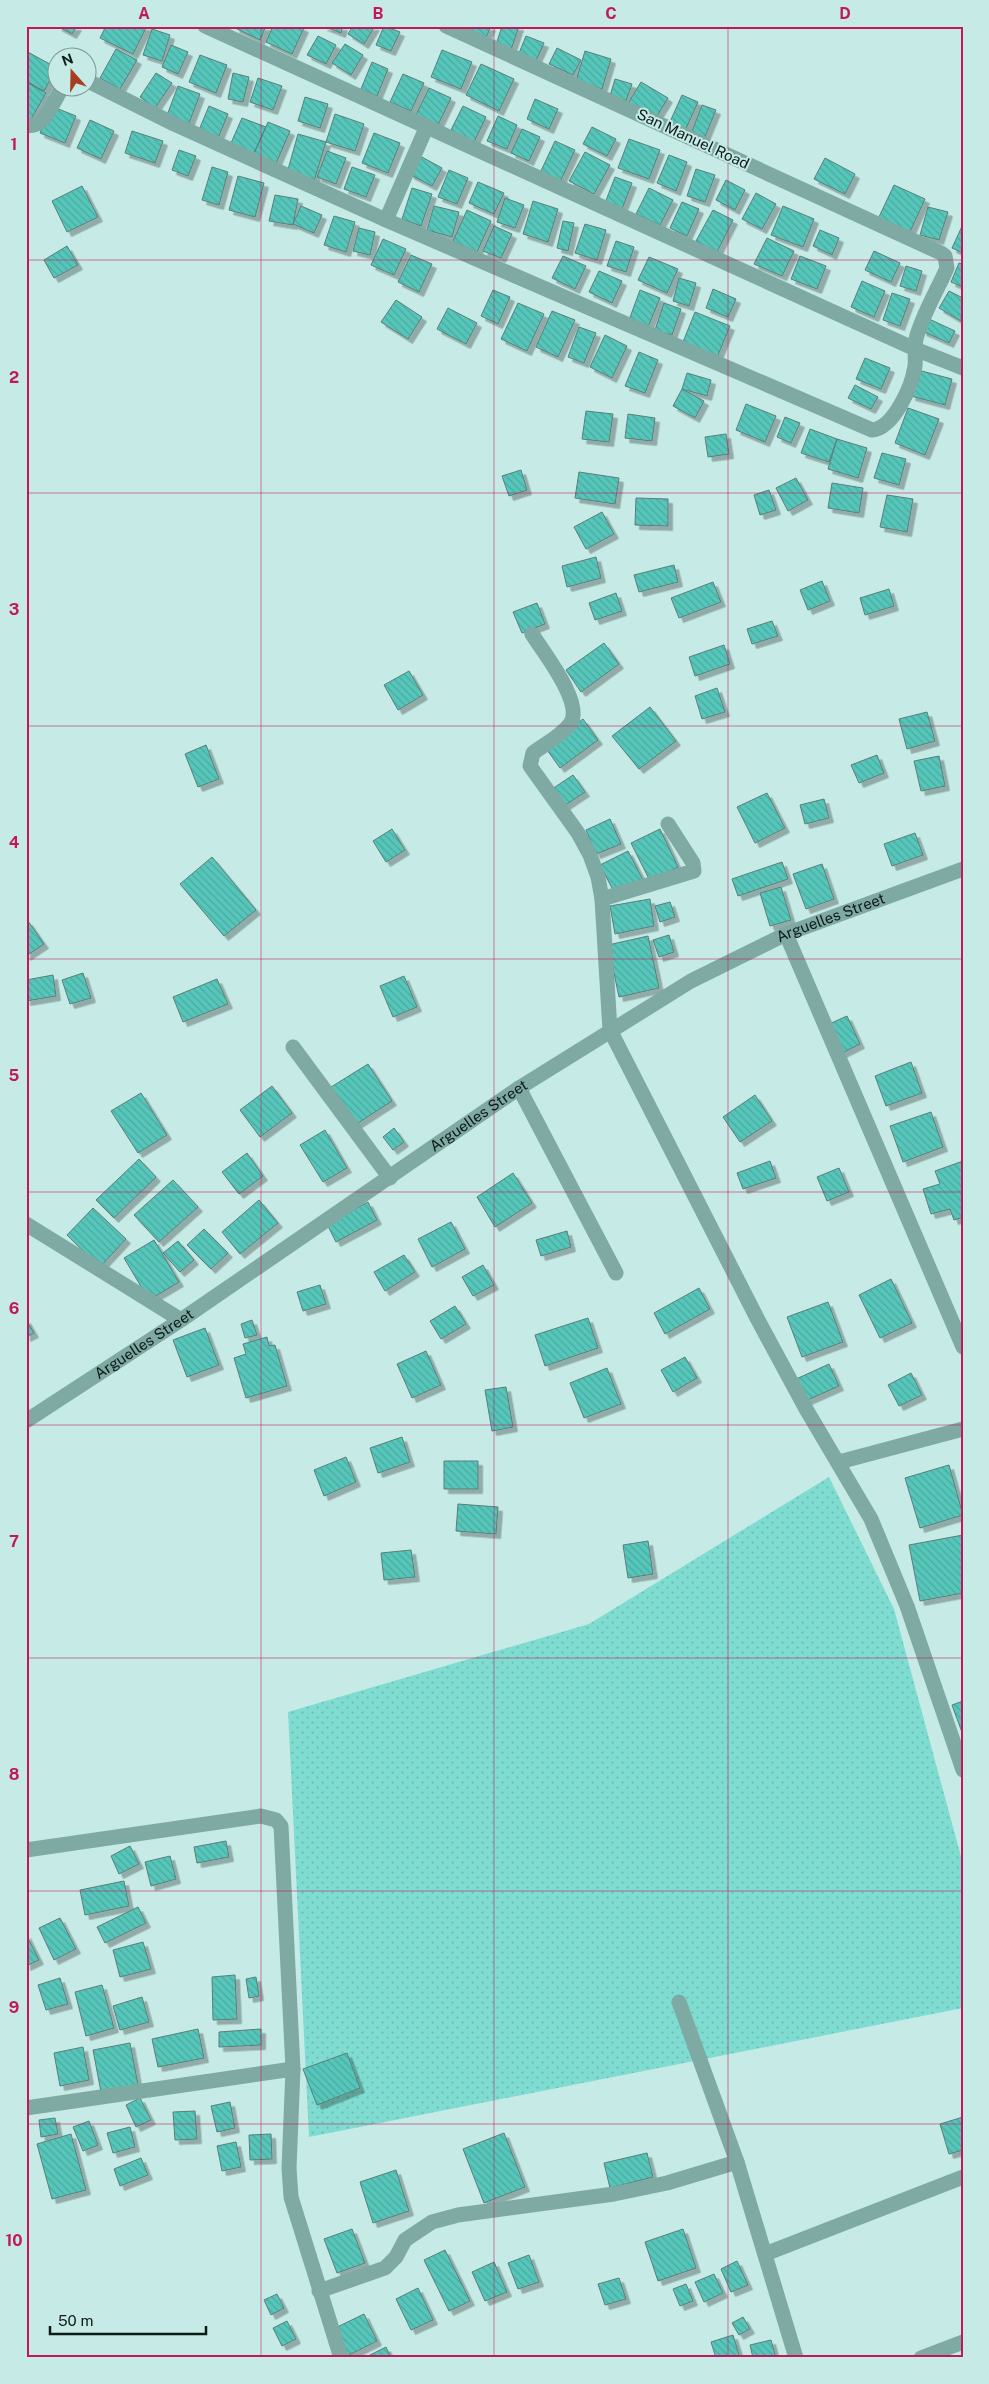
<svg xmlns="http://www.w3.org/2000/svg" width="989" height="2384" viewBox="0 0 989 2384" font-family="'Public Sans',sans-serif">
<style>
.grass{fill:url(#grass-dots)}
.building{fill:url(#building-back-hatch);stroke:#5b7d79;filter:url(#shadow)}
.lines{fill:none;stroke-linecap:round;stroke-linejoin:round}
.street{stroke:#7fa9a3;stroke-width:15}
.grid{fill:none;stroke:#c2185b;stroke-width:1;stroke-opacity:0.55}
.labels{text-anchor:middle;stroke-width:4;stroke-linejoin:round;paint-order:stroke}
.street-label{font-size:15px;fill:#0d1b19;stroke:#c6eae5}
.neatline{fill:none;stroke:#c2185b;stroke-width:2}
.grid-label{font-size:16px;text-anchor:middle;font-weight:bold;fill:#c2185b}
</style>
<defs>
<pattern id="grass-dots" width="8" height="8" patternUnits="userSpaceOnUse" patternTransform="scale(1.25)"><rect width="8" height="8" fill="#7fdcd1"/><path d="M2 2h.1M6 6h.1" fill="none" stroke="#6dbcb3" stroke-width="1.8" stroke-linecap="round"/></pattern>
<pattern id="building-back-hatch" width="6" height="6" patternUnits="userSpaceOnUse" patternTransform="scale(1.25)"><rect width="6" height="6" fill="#56c6ba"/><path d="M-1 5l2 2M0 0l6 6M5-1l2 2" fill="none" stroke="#4aaa9f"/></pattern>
<filter id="shadow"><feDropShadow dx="4.5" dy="4.5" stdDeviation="0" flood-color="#0004"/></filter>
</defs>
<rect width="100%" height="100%" fill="#c6eae5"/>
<path class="grass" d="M 829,1477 L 894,1609 L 963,1864 L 963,2008 L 309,2137 L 288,1712 L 589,1624 Z"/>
<path class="building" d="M 57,26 L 77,26 L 72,34 Z
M 106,26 L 147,26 L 133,54 L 100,38 Z
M 236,26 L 266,26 L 260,40 L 235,28 Z
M 273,26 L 300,26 L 304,28 L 292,54 L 266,42 Z
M 323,26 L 343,26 L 341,33 Z
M 353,26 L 375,26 L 364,44 L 348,34 Z
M 384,26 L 400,32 L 391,51 L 376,45 Z
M 469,26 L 491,26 L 485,40 L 466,31 Z
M 502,26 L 519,26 L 510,53 L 495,48 Z
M 152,29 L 170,35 L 162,61 L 143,55 Z
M 318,36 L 336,45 L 326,64 L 307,55 Z
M 526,36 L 544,43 L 534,65 L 517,58 Z
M 345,44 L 363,55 L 351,75 L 332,63 Z
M 171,45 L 188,52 L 178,74 L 162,67 Z
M 557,48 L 581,60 L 573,75 L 549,64 Z
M 116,49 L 137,60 L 120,89 L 100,78 Z
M 442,50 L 472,62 L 461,89 L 431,77 Z
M 26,51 L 57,68 L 44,91 L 26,81 Z
M 585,51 L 611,59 L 602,89 L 576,81 Z
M 200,55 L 227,65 L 216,93 L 189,82 Z
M 372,62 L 388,69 L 377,96 L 361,89 Z
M 481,64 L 514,79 L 499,111 L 466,95 Z
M 156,73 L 172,83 L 155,108 L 140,97 Z
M 233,73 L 249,77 L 243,102 L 228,99 Z
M 403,74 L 424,83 L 411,111 L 390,102 Z
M 258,78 L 282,86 L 273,110 L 250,102 Z
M 615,79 L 632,84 L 626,101 L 610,96 Z
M 26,82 L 46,93 L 29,123 L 26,121 Z
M 641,82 L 668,98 L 654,121 L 627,105 Z
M 178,86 L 200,94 L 188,126 L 166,118 Z
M 429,88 L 451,98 L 438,125 L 416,115 Z
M 682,95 L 698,102 L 685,131 L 669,124 Z
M 305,97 L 328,104 L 320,128 L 298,121 Z
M 535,99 L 558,109 L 549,129 L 527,119 Z
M 702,105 L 716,110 L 704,139 L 691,134 Z
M 51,106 L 76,116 L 65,143 L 40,133 Z
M 209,106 L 228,114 L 218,138 L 199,130 Z
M 463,106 L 486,117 L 474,142 L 451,130 Z
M 335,114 L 364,124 L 355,151 L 326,142 Z
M 498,116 L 517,125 L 507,149 L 487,141 Z
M 242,118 L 266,127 L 254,153 L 231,143 Z
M 90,120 L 114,131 L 101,159 L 77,148 Z
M 268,122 L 290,131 L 274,168 L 252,158 Z
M 592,127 L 616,139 L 607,156 L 583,144 Z
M 522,129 L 540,137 L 529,161 L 511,153 Z
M 132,131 L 163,141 L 155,163 L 125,153 Z
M 374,133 L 400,143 L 388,173 L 362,163 Z
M 298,134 L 326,142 L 314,181 L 287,173 Z
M 629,139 L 660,150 L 649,179 L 618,168 Z
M 555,141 L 575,150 L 560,182 L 540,173 Z
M 179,150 L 196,156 L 188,176 L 172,170 Z
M 327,151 L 346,158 L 336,184 L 317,177 Z
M 585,152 L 610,165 L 594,194 L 569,181 Z
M 669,155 L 687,162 L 676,191 L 657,183 Z
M 420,156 L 442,168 L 432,186 L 409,174 Z
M 825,158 L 855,174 L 845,194 L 814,179 Z
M 212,167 L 228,172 L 219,205 L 202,200 Z
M 352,167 L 375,175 L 366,197 L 344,189 Z
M 696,169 L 715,175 L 705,202 L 687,196 Z
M 449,170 L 468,178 L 457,204 L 438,197 Z
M 238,176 L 264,183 L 255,217 L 229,210 Z
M 615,177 L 632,183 L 622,209 L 605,203 Z
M 726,180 L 745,190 L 735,210 L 716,200 Z
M 478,182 L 504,193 L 494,214 L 469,203 Z
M 894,185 L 925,199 L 909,234 L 878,219 Z
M 82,186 L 98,217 L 67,232 L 52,201 Z
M 412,188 L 432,194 L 421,226 L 402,219 Z
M 649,188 L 673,200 L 660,225 L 636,214 Z
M 756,193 L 776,204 L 762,229 L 742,219 Z
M 275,195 L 298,199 L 293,225 L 269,221 Z
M 505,198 L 524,205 L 515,228 L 497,222 Z
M 533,201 L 558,209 L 548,242 L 523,234 Z
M 682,202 L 699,209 L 687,236 L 670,228 Z
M 301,206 L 322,215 L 314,233 L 293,224 Z
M 434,206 L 459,212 L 452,237 L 427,230 Z
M 783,206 L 814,219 L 803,247 L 771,235 Z
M 928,207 L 948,212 L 939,240 L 920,235 Z
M 467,210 L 491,221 L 477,252 L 453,241 Z
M 713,210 L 733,220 L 717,252 L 696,241 Z
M 334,216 L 355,222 L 346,252 L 324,245 Z
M 563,221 L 574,223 L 568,251 L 557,248 Z
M 585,224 L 606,230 L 597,260 L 575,253 Z
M 963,224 L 963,253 L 952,248 Z
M 494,226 L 512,234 L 501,258 L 483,251 Z
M 359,228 L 375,232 L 370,255 L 353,251 Z
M 820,230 L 839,238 L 832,255 L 813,246 Z
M 767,238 L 794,251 L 782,276 L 754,264 Z
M 383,239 L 406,249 L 394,275 L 371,265 Z
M 616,241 L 634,247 L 626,272 L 607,266 Z
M 67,246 L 78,265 L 54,278 L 44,260 Z
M 874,251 L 900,263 L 891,282 L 865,270 Z
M 411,255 L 432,264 L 419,292 L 398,282 Z
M 563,256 L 586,266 L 575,289 L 552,278 Z
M 800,256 L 826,266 L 817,289 L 791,279 Z
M 649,257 L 678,269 L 667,293 L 638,280 Z
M 959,263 L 963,264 L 963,287 L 951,282 Z
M 906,266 L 922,271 L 916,291 L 900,286 Z
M 599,271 L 622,281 L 612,303 L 589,292 Z
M 679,278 L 696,283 L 689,306 L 673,301 Z
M 862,281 L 885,291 L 874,317 L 851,307 Z
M 713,289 L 736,299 L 728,317 L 706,308 Z
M 493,290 L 510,297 L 498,324 L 481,316 Z
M 640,290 L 660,298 L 648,327 L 629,320 Z
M 949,291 L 963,298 L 961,321 L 939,308 Z
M 892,293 L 910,299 L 900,326 L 883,320 Z
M 396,300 L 422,317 L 408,339 L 381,322 Z
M 518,303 L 544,314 L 527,351 L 501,339 Z
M 664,303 L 681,309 L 672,335 L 655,330 Z
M 448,308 L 477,323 L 466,344 L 437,329 Z
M 552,311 L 575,320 L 558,357 L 536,347 Z
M 695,312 L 730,326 L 716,360 L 681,347 Z
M 927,318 L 955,331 L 949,343 L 922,331 Z
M 579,327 L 596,333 L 584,363 L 568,357 Z
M 605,335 L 627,346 L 612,378 L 590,367 Z
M 639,352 L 658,360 L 645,393 L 625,386 Z
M 865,358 L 890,368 L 881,389 L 856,379 Z
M 918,370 L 952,379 L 945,405 L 911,396 Z
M 687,373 L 711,380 L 707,396 L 682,389 Z
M 855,385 L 878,397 L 871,409 L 848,398 Z
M 682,389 L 704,401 L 695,418 L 673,406 Z
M 746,404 L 776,416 L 765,442 L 736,430 Z
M 908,408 L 939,419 L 925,455 L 895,443 Z
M 586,411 L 613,414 L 609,442 L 582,439 Z
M 628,414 L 655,418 L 652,441 L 625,438 Z
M 785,417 L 800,423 L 791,443 L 777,437 Z
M 810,429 L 837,439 L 829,462 L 801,453 Z
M 726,434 L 729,454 L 708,457 L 705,437 Z
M 837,439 L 867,448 L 858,478 L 828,469 Z
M 882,453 L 906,459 L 899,485 L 874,478 Z
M 521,470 L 527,490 L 509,496 L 502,476 Z
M 579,472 L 619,478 L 615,504 L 575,498 Z
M 796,478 L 808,500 L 788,511 L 776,488 Z
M 832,483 L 863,488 L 859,513 L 828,508 Z
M 769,490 L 776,510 L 760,515 L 754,495 Z
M 887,495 L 913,499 L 907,532 L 880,527 Z
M 636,498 L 668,499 L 668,526 L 635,525 Z
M 602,512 L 614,534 L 586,549 L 574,527 Z
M 596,557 L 601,578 L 567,587 L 562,566 Z
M 674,565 L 678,582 L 639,592 L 634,575 Z
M 822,581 L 830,601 L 808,610 L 800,590 Z
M 713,582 L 721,602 L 679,618 L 671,598 Z
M 889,589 L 894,606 L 865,615 L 860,598 Z
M 616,593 L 622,611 L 595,620 L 589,603 Z
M 537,603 L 545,624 L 522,633 L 513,612 Z
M 772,621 L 778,636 L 752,644 L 747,629 Z
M 604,643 L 619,664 L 581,692 L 566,670 Z
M 724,645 L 730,664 L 695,676 L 689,657 Z
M 409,671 L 423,695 L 398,710 L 384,685 Z
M 717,688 L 725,712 L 702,719 L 695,696 Z
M 650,707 L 676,741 L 639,769 L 612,736 Z
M 927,712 L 935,741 L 907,749 L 899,719 Z
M 583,719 L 598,740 L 560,768 L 545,747 Z
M 206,745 L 219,779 L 198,787 L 185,754 Z
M 877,755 L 884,773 L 859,783 L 851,765 Z
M 939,756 L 945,786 L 921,791 L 914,761 Z
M 573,775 L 585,792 L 564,806 L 552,789 Z
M 767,793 L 785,828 L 755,843 L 737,807 Z
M 824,799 L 829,818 L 805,824 L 800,805 Z
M 610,819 L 621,844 L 596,854 L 586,830 Z
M 392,829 L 405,850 L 386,862 L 373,841 Z
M 660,829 L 678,867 L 650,881 L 631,843 Z
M 915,833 L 923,855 L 892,866 L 884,844 Z
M 628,851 L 643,880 L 615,894 L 600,865 Z
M 212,857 L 256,910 L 224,936 L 180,884 Z
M 782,862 L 788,879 L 738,896 L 732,879 Z
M 822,864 L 834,899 L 806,909 L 793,874 Z
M 781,887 L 791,920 L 770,926 L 760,893 Z
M 650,899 L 654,926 L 615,934 L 610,906 Z
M 670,902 L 675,917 L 660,922 L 655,906 Z
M 28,921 L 44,944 L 26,956 L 26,922 Z
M 669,935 L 674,952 L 659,957 L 653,940 Z
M 648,936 L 659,988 L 619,997 L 608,945 Z
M 83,973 L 91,998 L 70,1004 L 62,980 Z
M 53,975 L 56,996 L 26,1001 L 26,980 Z
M 404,976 L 417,1007 L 393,1017 L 380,986 Z
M 217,979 L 228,1004 L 183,1022 L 173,997 Z
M 847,1016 L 860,1044 L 840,1054 L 827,1025 Z
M 911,1062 L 922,1093 L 886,1106 L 875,1076 Z
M 368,1064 L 392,1101 L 355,1125 L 331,1087 Z
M 272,1086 L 292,1113 L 260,1137 L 240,1110 Z
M 141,1093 L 167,1135 L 138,1153 L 111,1111 Z
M 755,1095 L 772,1121 L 740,1142 L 723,1117 Z
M 931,1112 L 943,1147 L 903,1162 L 890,1126 Z
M 394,1128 L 404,1142 L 393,1150 L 383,1137 Z
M 325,1130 L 347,1168 L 323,1182 L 300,1145 Z
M 247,1153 L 263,1176 L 239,1194 L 222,1172 Z
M 139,1159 L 156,1177 L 114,1218 L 96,1200 Z
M 770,1161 L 776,1178 L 743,1189 L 737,1173 Z
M 963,1161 L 963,1217 L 954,1220 L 950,1209 L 931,1214 L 923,1189 L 940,1184 L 935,1171 Z
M 839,1168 L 849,1192 L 827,1201 L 817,1177 Z
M 513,1173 L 532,1203 L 495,1227 L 477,1197 Z
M 173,1180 L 198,1207 L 159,1242 L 134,1215 Z
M 259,1200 L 278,1223 L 240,1254 L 222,1232 Z
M 368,1202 L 377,1220 L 336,1242 L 327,1224 Z
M 93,1208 L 126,1239 L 100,1267 L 67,1235 Z
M 451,1222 L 465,1249 L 432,1267 L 418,1239 Z
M 204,1229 L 228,1253 L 211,1269 L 187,1245 Z
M 567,1231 L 571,1247 L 541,1256 L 536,1240 Z
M 154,1240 L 179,1282 L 149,1300 L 124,1258 Z
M 178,1241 L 194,1260 L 180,1272 L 163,1253 Z
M 404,1255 L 415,1272 L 385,1291 L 374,1272 Z
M 483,1265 L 494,1285 L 473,1296 L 462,1277 Z
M 891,1279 L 912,1323 L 880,1338 L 859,1295 Z
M 320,1285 L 326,1304 L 303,1311 L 297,1292 Z
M 699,1288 L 710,1309 L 665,1334 L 654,1313 Z
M 828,1302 L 843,1342 L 802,1357 L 787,1317 Z
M 455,1306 L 466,1324 L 441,1339 L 430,1321 Z
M 588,1318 L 598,1348 L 545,1366 L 535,1335 Z
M 26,1319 L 34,1333 L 26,1337 Z
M 252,1320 L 257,1335 L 245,1338 L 241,1324 Z
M 205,1328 L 219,1365 L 187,1377 L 173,1340 Z
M 267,1337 L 269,1346 L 275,1345 L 287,1386 L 246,1398 L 234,1358 L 246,1354 L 243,1344 Z
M 426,1351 L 441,1385 L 412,1398 L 397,1364 Z
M 685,1357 L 697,1378 L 673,1392 L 661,1370 Z
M 829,1364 L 839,1386 L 803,1402 L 794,1380 Z
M 607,1368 L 621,1404 L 584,1418 L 570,1383 Z
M 911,1373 L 922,1395 L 899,1406 L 888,1385 Z
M 506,1387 L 513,1427 L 492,1431 L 485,1390 Z
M 402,1437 L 410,1462 L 378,1473 L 370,1448 Z
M 346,1457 L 356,1482 L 324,1496 L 314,1470 Z
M 444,1461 L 478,1461 L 478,1489 L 444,1489 Z
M 949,1465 L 963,1515 L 920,1528 L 905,1478 Z
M 458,1504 L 498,1507 L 496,1534 L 456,1531 Z
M 963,1535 L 963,1593 L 920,1601 L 909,1545 Z
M 648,1541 L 653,1574 L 628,1578 L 623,1545 Z
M 411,1550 L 415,1577 L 384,1580 L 381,1553 Z
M 963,1701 L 963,1735 L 952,1705 Z
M 226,1841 L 229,1857 L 197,1863 L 194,1847 Z
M 130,1846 L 139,1864 L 119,1874 L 111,1856 Z
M 170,1856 L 176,1879 L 151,1886 L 145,1862 Z
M 124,1881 L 129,1906 L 85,1915 L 80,1890 Z
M 138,1907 L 146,1923 L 105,1943 L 97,1927 Z
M 60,1918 L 76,1949 L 54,1960 L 39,1928 Z
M 26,1934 L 39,1960 L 26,1966 Z
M 143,1942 L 151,1969 L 120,1977 L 113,1950 Z
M 235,1975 L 237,2019 L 213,2020 L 212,1977 Z
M 256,1977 L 259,1996 L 249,1998 L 246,1979 Z
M 60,1978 L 68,2004 L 46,2010 L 38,1985 Z
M 102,1985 L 114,2028 L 86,2036 L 75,1992 Z
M 142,1997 L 149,2022 L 120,2030 L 113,2006 Z
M 198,2029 L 204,2058 L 158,2067 L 152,2039 Z
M 261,2029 L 261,2045 L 219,2047 L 219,2032 Z
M 130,2043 L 138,2085 L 101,2092 L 93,2050 Z
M 83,2047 L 89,2080 L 60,2086 L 54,2053 Z
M 347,2053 L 360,2088 L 317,2105 L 303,2069 Z
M 140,2098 L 151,2120 L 136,2127 L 126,2105 Z
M 230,2102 L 235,2128 L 217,2132 L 211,2106 Z
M 195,2111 L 197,2139 L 175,2140 L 173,2112 Z
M 963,2117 L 963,2150 L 949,2154 L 940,2124 Z
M 55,2118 L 58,2134 L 41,2137 L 39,2120 Z
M 89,2121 L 98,2145 L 83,2151 L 73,2127 Z
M 130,2127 L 135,2147 L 113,2153 L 107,2133 Z
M 504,2133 L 525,2187 L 484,2203 L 463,2149 Z
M 71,2134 L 86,2190 L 52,2199 L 37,2144 Z
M 271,2134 L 272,2159 L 250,2160 L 249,2135 Z
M 236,2142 L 241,2167 L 222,2171 L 217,2146 Z
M 647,2153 L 653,2177 L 610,2188 L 604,2163 Z
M 141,2158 L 148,2175 L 120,2186 L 114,2169 Z
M 396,2170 L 409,2211 L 373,2223 L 360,2182 Z
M 352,2229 L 365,2263 L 337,2273 L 324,2239 Z
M 683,2229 L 696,2268 L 658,2281 L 645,2242 Z
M 445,2250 L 470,2301 L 449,2311 L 424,2260 Z
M 529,2255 L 539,2282 L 518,2289 L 508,2263 Z
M 737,2261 L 748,2285 L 731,2292 L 721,2269 Z
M 494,2262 L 507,2292 L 485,2301 L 472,2272 Z
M 714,2274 L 723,2293 L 704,2302 L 695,2282 Z
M 619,2278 L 626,2299 L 605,2305 L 598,2284 Z
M 686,2284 L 693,2301 L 680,2306 L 673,2289 Z
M 418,2288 L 433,2320 L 411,2330 L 396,2299 Z
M 277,2294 L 284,2308 L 271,2315 L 264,2300 Z
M 364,2314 L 377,2341 L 347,2356 L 333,2329 Z
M 743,2317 L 750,2329 L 739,2335 L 732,2323 Z
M 287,2321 L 296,2339 L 282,2346 L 273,2328 Z
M 733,2335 L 740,2358 L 716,2358 L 711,2342 Z
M 771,2340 L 776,2358 L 753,2358 L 750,2345 Z
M 386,2347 L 391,2358 L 364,2358 Z"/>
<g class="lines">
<g class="street">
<path d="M 205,26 L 915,349 L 963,368"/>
<path d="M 88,81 L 174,124 L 386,220 L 872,430 C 894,428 912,386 915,366 C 916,357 914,348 916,339 C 922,315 937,291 947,268 L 945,256 L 941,253 L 446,26"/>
<path d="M 26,125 C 44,130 54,100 62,88"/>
<path d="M 386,220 L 427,126"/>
<path d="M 532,634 C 543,652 585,704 570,724 C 561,736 545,744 533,753 L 530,766 L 578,833 L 590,855 L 598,877 L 602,899 L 610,1030 L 758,1320 L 806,1409 L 871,1519 L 907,1606 L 963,1770"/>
<path d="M 602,899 L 694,871 L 693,863 L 668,824"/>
<path d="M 786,934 L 963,1347"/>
<path d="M 293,1047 L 390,1178"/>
<path d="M 519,1088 L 616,1273"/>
<path d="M 26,1224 L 181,1320"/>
<path id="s1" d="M 26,1421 L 181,1320 L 519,1088 L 691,981 L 786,934 L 963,869"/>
<path d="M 839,1462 L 963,1429"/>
<path d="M 26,1850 L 261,1816 L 276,1820 L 281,1826 L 293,2069 L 289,2168 L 291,2197 L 341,2358"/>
<path d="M 679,2002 L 737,2162 L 796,2358"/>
<path d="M 26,2108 L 293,2069"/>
<path d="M 765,2254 L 963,2177"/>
<path d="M 319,2291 L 385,2268 L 396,2257 L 405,2240 L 432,2222 L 458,2215 L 614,2194 L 667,2183 L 737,2162"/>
<path d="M 921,2358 L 963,2342"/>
</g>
</g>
<path class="grid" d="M 261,26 L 261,2358M 494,26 L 494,2358M 728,26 L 728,2358M 26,260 L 963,260M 26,493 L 963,493M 26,726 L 963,726M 26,959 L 963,959M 26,1192 L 963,1192M 26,1425 L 963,1425M 26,1658 L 963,1658M 26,1891 L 963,1891M 26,2124 L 963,2124"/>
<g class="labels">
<g class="street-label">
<text transform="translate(693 139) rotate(25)" y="5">San Manuel Road</text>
<text dy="5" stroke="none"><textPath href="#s1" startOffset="951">Arguelles Street</textPath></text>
<text dy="5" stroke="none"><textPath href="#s1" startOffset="546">Arguelles Street</textPath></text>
<text dy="5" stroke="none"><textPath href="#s1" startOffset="141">Arguelles Street</textPath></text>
</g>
</g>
<rect width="989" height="2384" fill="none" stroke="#c6eae5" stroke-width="55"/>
<g transform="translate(72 72) rotate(340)"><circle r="24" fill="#c6eae5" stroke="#7c9793"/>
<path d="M0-4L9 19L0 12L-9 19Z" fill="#a73e21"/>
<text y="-8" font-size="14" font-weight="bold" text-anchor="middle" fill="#0d1b19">N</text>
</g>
<path d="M50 2326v8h156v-8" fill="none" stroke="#0d1b19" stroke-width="2.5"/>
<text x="58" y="2326" font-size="15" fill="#0d1b19" stroke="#c6eae5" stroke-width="4" paint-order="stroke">50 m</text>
<rect x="28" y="28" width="934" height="2328" class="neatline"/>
<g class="grid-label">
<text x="144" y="19">A</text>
<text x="378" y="19">B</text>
<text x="611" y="19">C</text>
<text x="845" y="19">D</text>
<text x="14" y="150">1</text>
<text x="14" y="383">2</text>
<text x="14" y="615">3</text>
<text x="14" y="848">4</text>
<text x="14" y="1081">5</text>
<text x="14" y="1314">6</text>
<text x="14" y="1547">7</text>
<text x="14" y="1780">8</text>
<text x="14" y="2013">9</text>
<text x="14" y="2246">10</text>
</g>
</svg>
